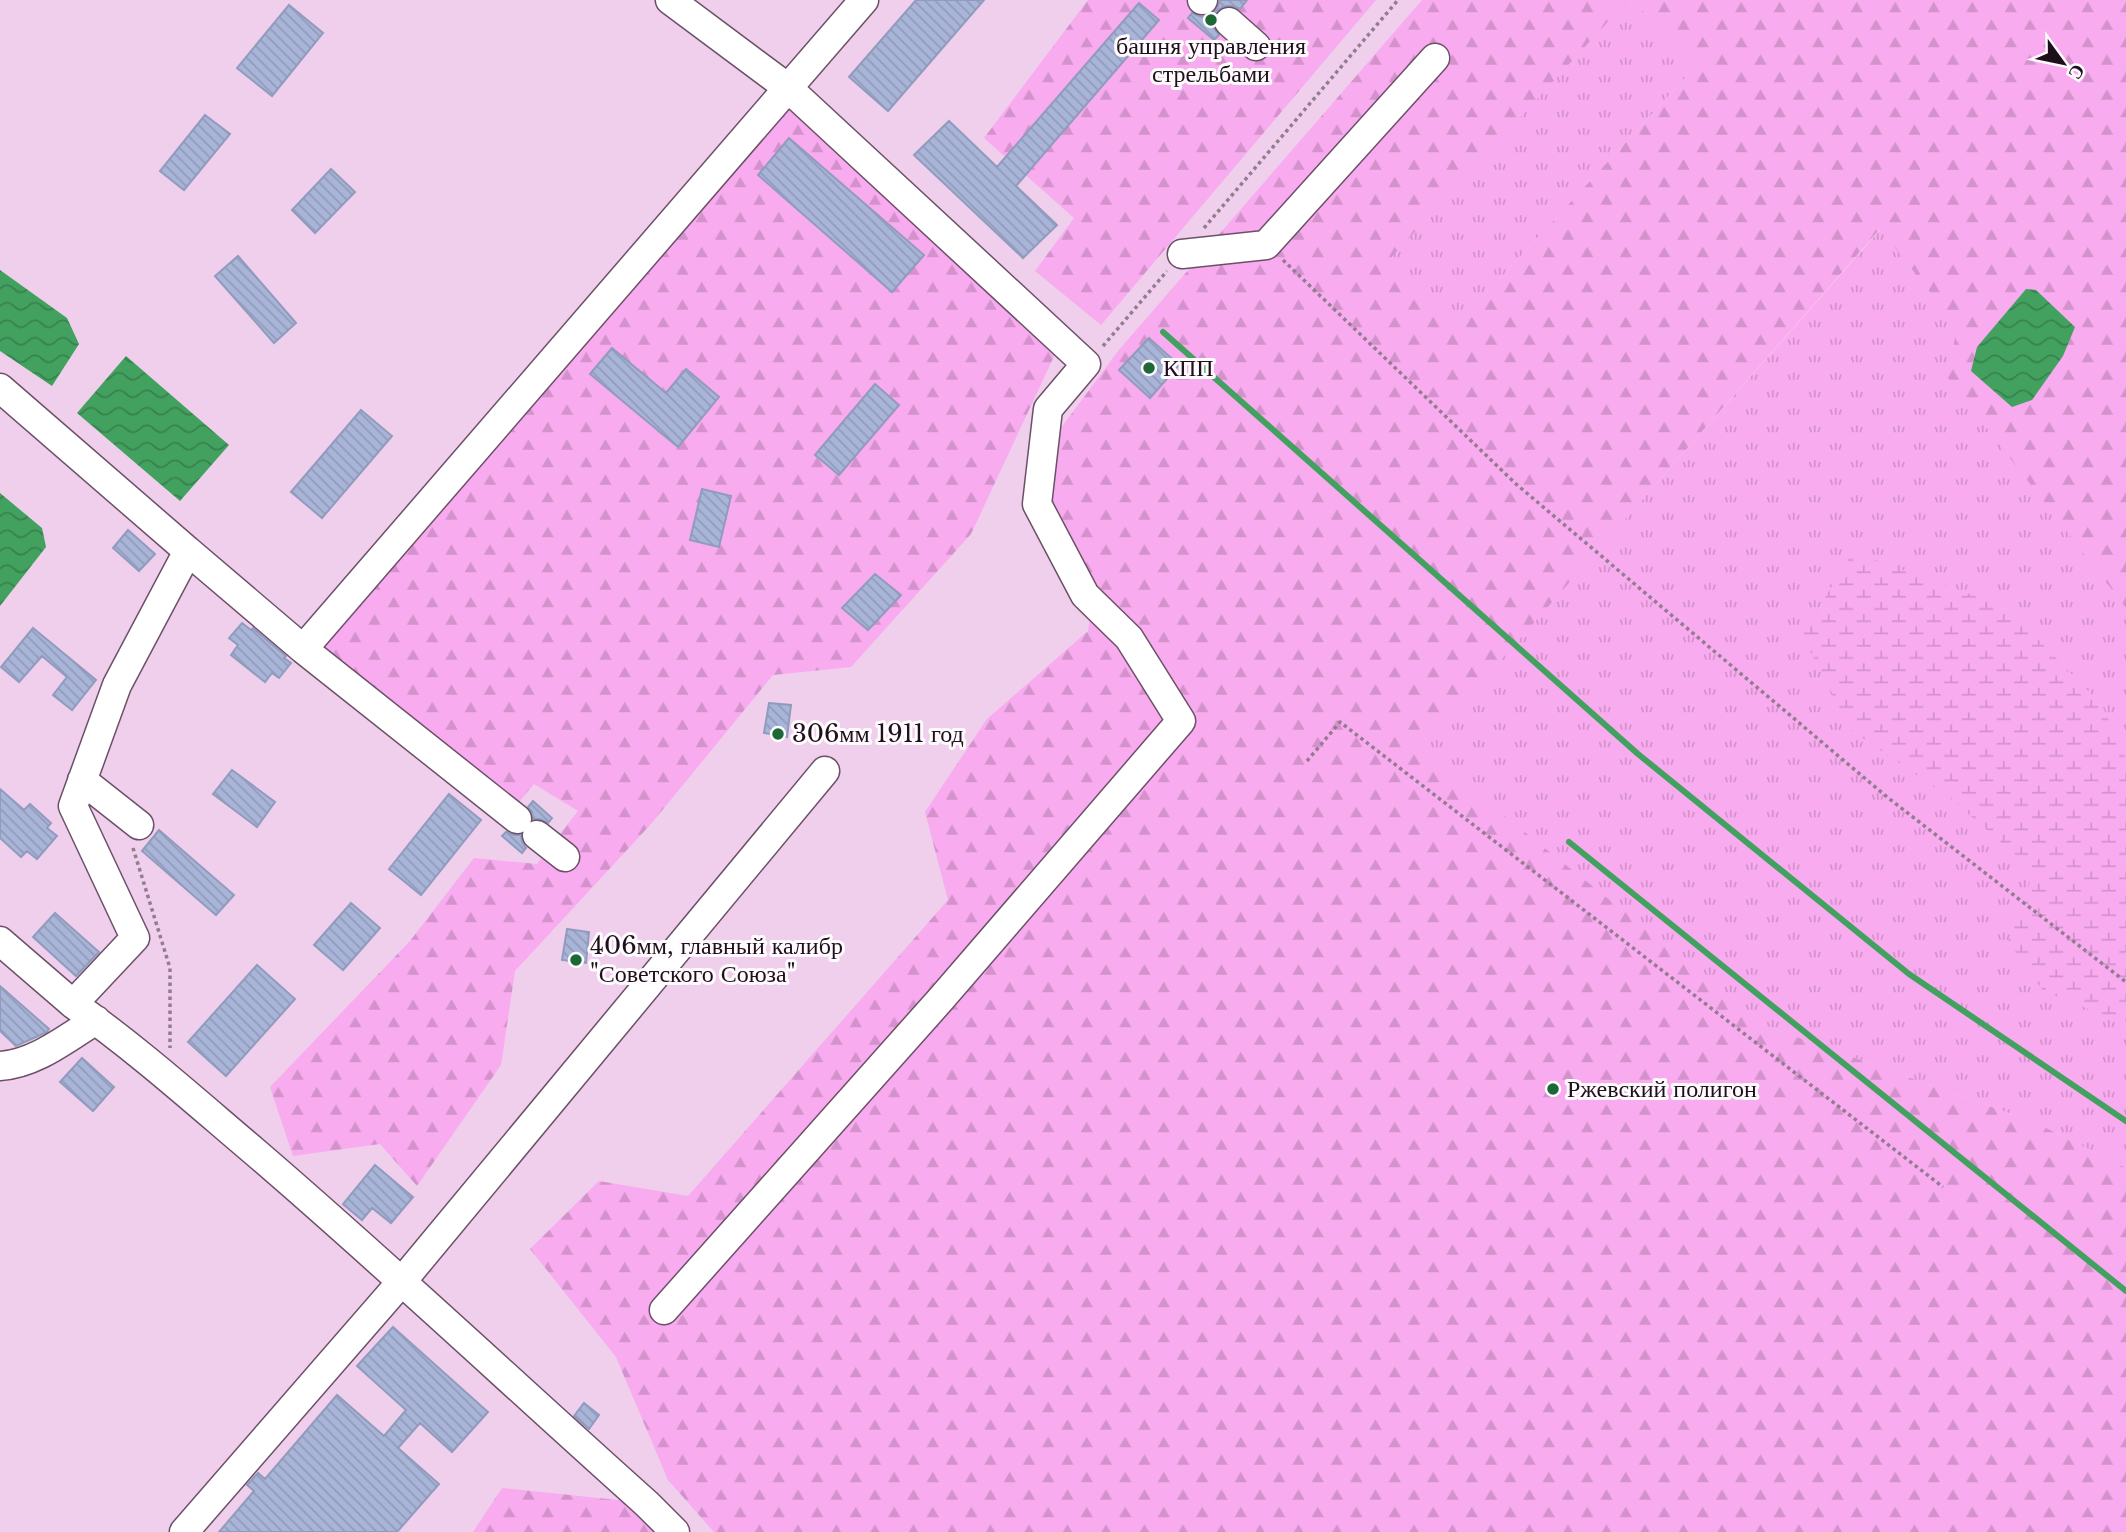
<svg xmlns="http://www.w3.org/2000/svg" width="2126" height="1532" viewBox="0 0 2126 1532" font-family="'Libre Baskerville',serif">
<style>
.grass{fill:url(#grass-tufts)}
.forest{fill:url(#forest-firs)}
.wetland{fill:url(#wetland-marsh)}
.water{fill:url(#water-waves)}
.lines{fill:none;stroke-linecap:round;stroke-linejoin:round}
.stream{stroke:#43a15f;stroke-width:6}
.building{fill:url(#building-back-hatch);stroke:#909bbd;stroke-width:2}
.minor-casing{stroke:#6c5068;stroke-width:31}
.path{stroke:#927c8f;stroke-width:3.5;stroke-dasharray:3.5 3.5;stroke-linecap:butt}
.minor{stroke:#fff;stroke-width:28}
.poi-dot{fill:#1c6836;stroke:#fefafd;stroke-width:2.5}
.labels{text-anchor:middle;stroke-width:6;stroke-linejoin:round;paint-order:stroke}
.poi-label{font-size:24px;fill:#1c111a;stroke:#fefafd;text-anchor:start}
</style>
<defs>
<pattern id="grass-tufts" width="24" height="20" patternUnits="userSpaceOnUse" patternTransform="scale(1.75)"><rect width="24" height="20" fill="#f8abef"/><path d="M3 7l-1-3M5 7V3M7 7l1-3M15 17l-1-3M17 17v-4M19 17l1-3" fill="none" stroke="#d492cc"/></pattern>
<pattern id="forest-firs" width="22" height="20" patternUnits="userSpaceOnUse" patternTransform="scale(1.75)"><rect width="22" height="20" fill="#f8abef"/><path d="M5 1l3.5 6h-7zM16 11l3.5 6h-7z" fill="#d492cc"/></pattern>
<pattern id="wetland-marsh" width="20" height="14" patternUnits="userSpaceOnUse" patternTransform="scale(1.75)"><rect width="20" height="14" fill="#f8abef"/><path d="M1 5h8M5 5V1M11 12h8M15 12V8" fill="none" stroke="#d492cc"/></pattern>
<pattern id="water-waves" width="16" height="10" patternUnits="userSpaceOnUse" patternTransform="scale(1.75)"><rect width="16" height="10" fill="#43a15f"/><path d="M0 5q4-4 8 0t8 0" fill="none" stroke="#37824e"/></pattern>
<pattern id="building-back-hatch" width="6" height="6" patternUnits="userSpaceOnUse" patternTransform="scale(1.75)"><rect width="6" height="6" fill="#a9b5d8"/><path d="M-1 5l2 2M0 0l6 6M5-1l2 2" fill="none" stroke="#919bb9"/></pattern>
</defs>
<rect width="100%" height="100%" fill="#efcfeb"/>
<path class="grass" d="M 1628,0 L 1631,0 L 1699,63 L 1458,324 L 1388,260 Z
M 1881,229 L 1958,326 L 1949,378 L 2126,608 L 2126,1168 L 2036,1123 L 1769,1027 L 1421,750 Z"/>
<path class="forest" d="M 1088,0 L 1376,0 L 1101,325 L 1035,271 L 1074,218 L 984,138 Z
M 1422,0 L 1628,0 L 1389,260 L 1458,324 L 1699,63 L 1631,0 L 2126,0 L 2126,608 L 1948,378 L 1957,326 L 1880,229 L 1422,750 L 1769,1027 L 2036,1123 L 2126,1168 L 2126,1532 L 714,1532 L 668,1480 L 616,1357 L 530,1249 L 599,1181 L 688,1196 L 948,900 L 925,812 L 987,719 L 1088,631 L 1095,586 L 1049,509 L 1058,432 L 1118,351 Z
M 789,98 L 1057,350 L 971,534 L 851,667 L 773,675 L 651,824 L 515,971 L 501,1065 L 417,1186 L 380,1144 L 293,1156 L 270,1087 L 410,941 L 474,858 L 537,864 L 578,811 L 534,784 L 514,808 L 312,648 Z
M 502,1488 L 627,1501 L 658,1532 L 473,1532 Z"/>
<path class="wetland" d="M 1853,552 L 2006,607 L 2102,705 L 2126,759 L 2126,1021 L 2121,1022 L 2043,991 L 2008,941 L 2034,871 L 1950,798 L 1851,730 L 1802,635 Z"/>
<path class="water" d="M 0,270 L 67,318 L 79,344 L 52,386 L 0,351 Z
M 2026,289 L 2036,290 L 2075,327 L 2063,356 L 2032,400 L 2012,407 L 1971,371 L 1977,347 Z
M 126,356 L 229,445 L 180,501 L 77,413 Z
M 0,493 L 42,528 L 46,547 L 0,606 Z"/>
<g class="lines">
<path class="stream" d="M 1163,332 L 1638,754 L 1909,974 L 2126,1121
M 1569,842 L 2126,1291"/>
</g>
<path class="building" d="M 916,0 L 984,0 L 888,111 L 849,77 Z
M 1220,0 L 1247,0 L 1240,9 L 1233,6 L 1224,6 L 1216,12 L 1213,19 L 1213,27 L 1219,35 L 1214,40 L 1188,18 L 1192,13 L 1202,17 L 1211,15 L 1217,9 Z
M 1139,3 L 1159,20 L 1016,186 L 1057,225 L 1023,258 L 914,155 L 949,121 L 997,167 Z
M 289,5 L 323,33 L 272,96 L 237,68 Z
M 205,115 L 230,134 L 184,190 L 160,171 Z
M 789,138 L 924,255 L 892,292 L 758,175 Z
M 331,169 L 355,192 L 315,233 L 292,210 Z
M 238,256 L 296,323 L 274,343 L 215,276 Z
M 1149,338 L 1179,365 L 1150,398 L 1119,370 Z
M 612,348 L 666,393 L 686,369 L 719,397 L 678,447 L 590,374 Z
M 875,384 L 899,405 L 839,475 L 815,455 Z
M 361,410 L 392,436 L 322,518 L 291,492 Z
M 702,489 L 731,496 L 719,547 L 690,540 Z
M 128,530 L 155,554 L 139,571 L 113,548 Z
M 875,574 L 901,595 L 868,630 L 842,608 Z
M 242,623 L 251,630 L 253,628 L 286,656 L 284,658 L 291,663 L 279,678 L 272,673 L 265,682 L 231,655 L 238,645 L 229,638 Z
M 33,628 L 96,680 L 72,710 L 53,695 L 67,677 L 42,656 L 19,682 L 1,667 Z
M 769,703 L 791,705 L 787,737 L 764,733 Z
M 232,770 L 275,802 L 257,827 L 213,794 Z
M 0,789 L 24,810 L 30,804 L 51,823 L 47,828 L 57,836 L 37,859 L 27,851 L 21,857 L 0,838 Z
M 449,794 L 481,820 L 421,895 L 389,869 Z
M 533,801 L 552,818 L 548,823 L 540,819 L 533,819 L 532,812 L 528,807 Z
M 159,830 L 234,895 L 216,915 L 142,851 Z
M 506,832 L 514,835 L 521,835 L 522,842 L 526,848 L 522,853 L 502,836 Z
M 351,903 L 380,928 L 343,970 L 314,945 Z
M 55,913 L 99,952 L 76,976 L 33,937 Z
M 567,929 L 589,932 L 586,963 L 562,960 Z
M 257,965 L 295,999 L 226,1076 L 188,1042 Z
M 0,986 L 49,1029 L 47,1032 L 16,1046 L 0,1031 Z
M 82,1058 L 114,1087 L 93,1111 L 60,1082 Z
M 375,1165 L 413,1197 L 391,1223 L 372,1208 L 362,1220 L 343,1204 Z
M 393,1327 L 488,1412 L 452,1452 L 420,1423 L 398,1448 L 439,1484 L 397,1532 L 219,1532 L 254,1491 L 247,1485 L 258,1473 L 265,1479 L 337,1395 L 384,1436 L 406,1410 L 357,1366 Z
M 584,1403 L 599,1415 L 589,1429 L 574,1416 Z"/>
<g class="lines">
<defs>
<path id="minor" d="M 1202,0 L 1203,0
M 1229,22 L 1256,46
M 1182,254 L 1266,245 L 1435,58
M 0,388 L 188,551 L 117,685 L 73,806 L 135,938 L 73,1004 C 137,1049 196,1102 255,1152 C 388,1266 516,1387 647,1504 L 675,1532
M 188,551 L 303,649 L 517,819
M 303,649 L 864,0
M 82,780 L 139,825
M 537,835 L 565,857
M 0,941 L 73,1004
M 0,1066 C 35,1064 67,1038 96,1020
M 664,1310 L 941,999 L 1181,721 L 1129,638 L 1085,595 L 1037,504 L 1048,409 L 1086,364 L 788,88 L 670,0
M 184,1532 L 403,1280 L 825,771"/>
</defs>
<use href="#minor" class="minor-casing"/>
<path class="path" d="M 1204,228 L 1398,0
M 1283,260 L 1516,484 L 1887,797 L 2126,982
M 1103,346 L 1167,271
M 1307,761 L 1340,722 L 1943,1187
M 133,848 L 170,968 L 170,1048"/>
<use href="#minor" class="minor"/>
</g>
<g class="poi-dot">
<circle cx="1211" cy="20" r="7"/>
<circle cx="1149" cy="368" r="7"/>
<circle cx="778" cy="734" r="7"/>
<circle cx="576" cy="960" r="7"/>
<circle cx="1553" cy="1089" r="7"/>
</g>
<g class="labels">
<g class="poi-label">
<text x="1211" y="54" text-anchor="middle">башня управления<tspan x="1211" dy="28">стрельбами</tspan></text>
<text x="1163" y="376">КПП</text>
<text x="792" y="742">306мм 1911 год</text>
<text x="590" y="954">406мм, главный калибр<tspan x="590" dy="28">"Советского Союза"</tspan></text>
<text x="1567" y="1097">Ржевский полигон</text>
</g>
</g>
<g transform="translate(2063 63) rotate(123)" stroke="#fefafd" stroke-width="5" paint-order="stroke">
<path d="M0-5L12 26L0 18L-12 26Z" fill="#1c111a"/>
<text y="-10" font-size="19" font-weight="bold" text-anchor="middle" fill="#1c111a">С</text>
</g>
</svg>
